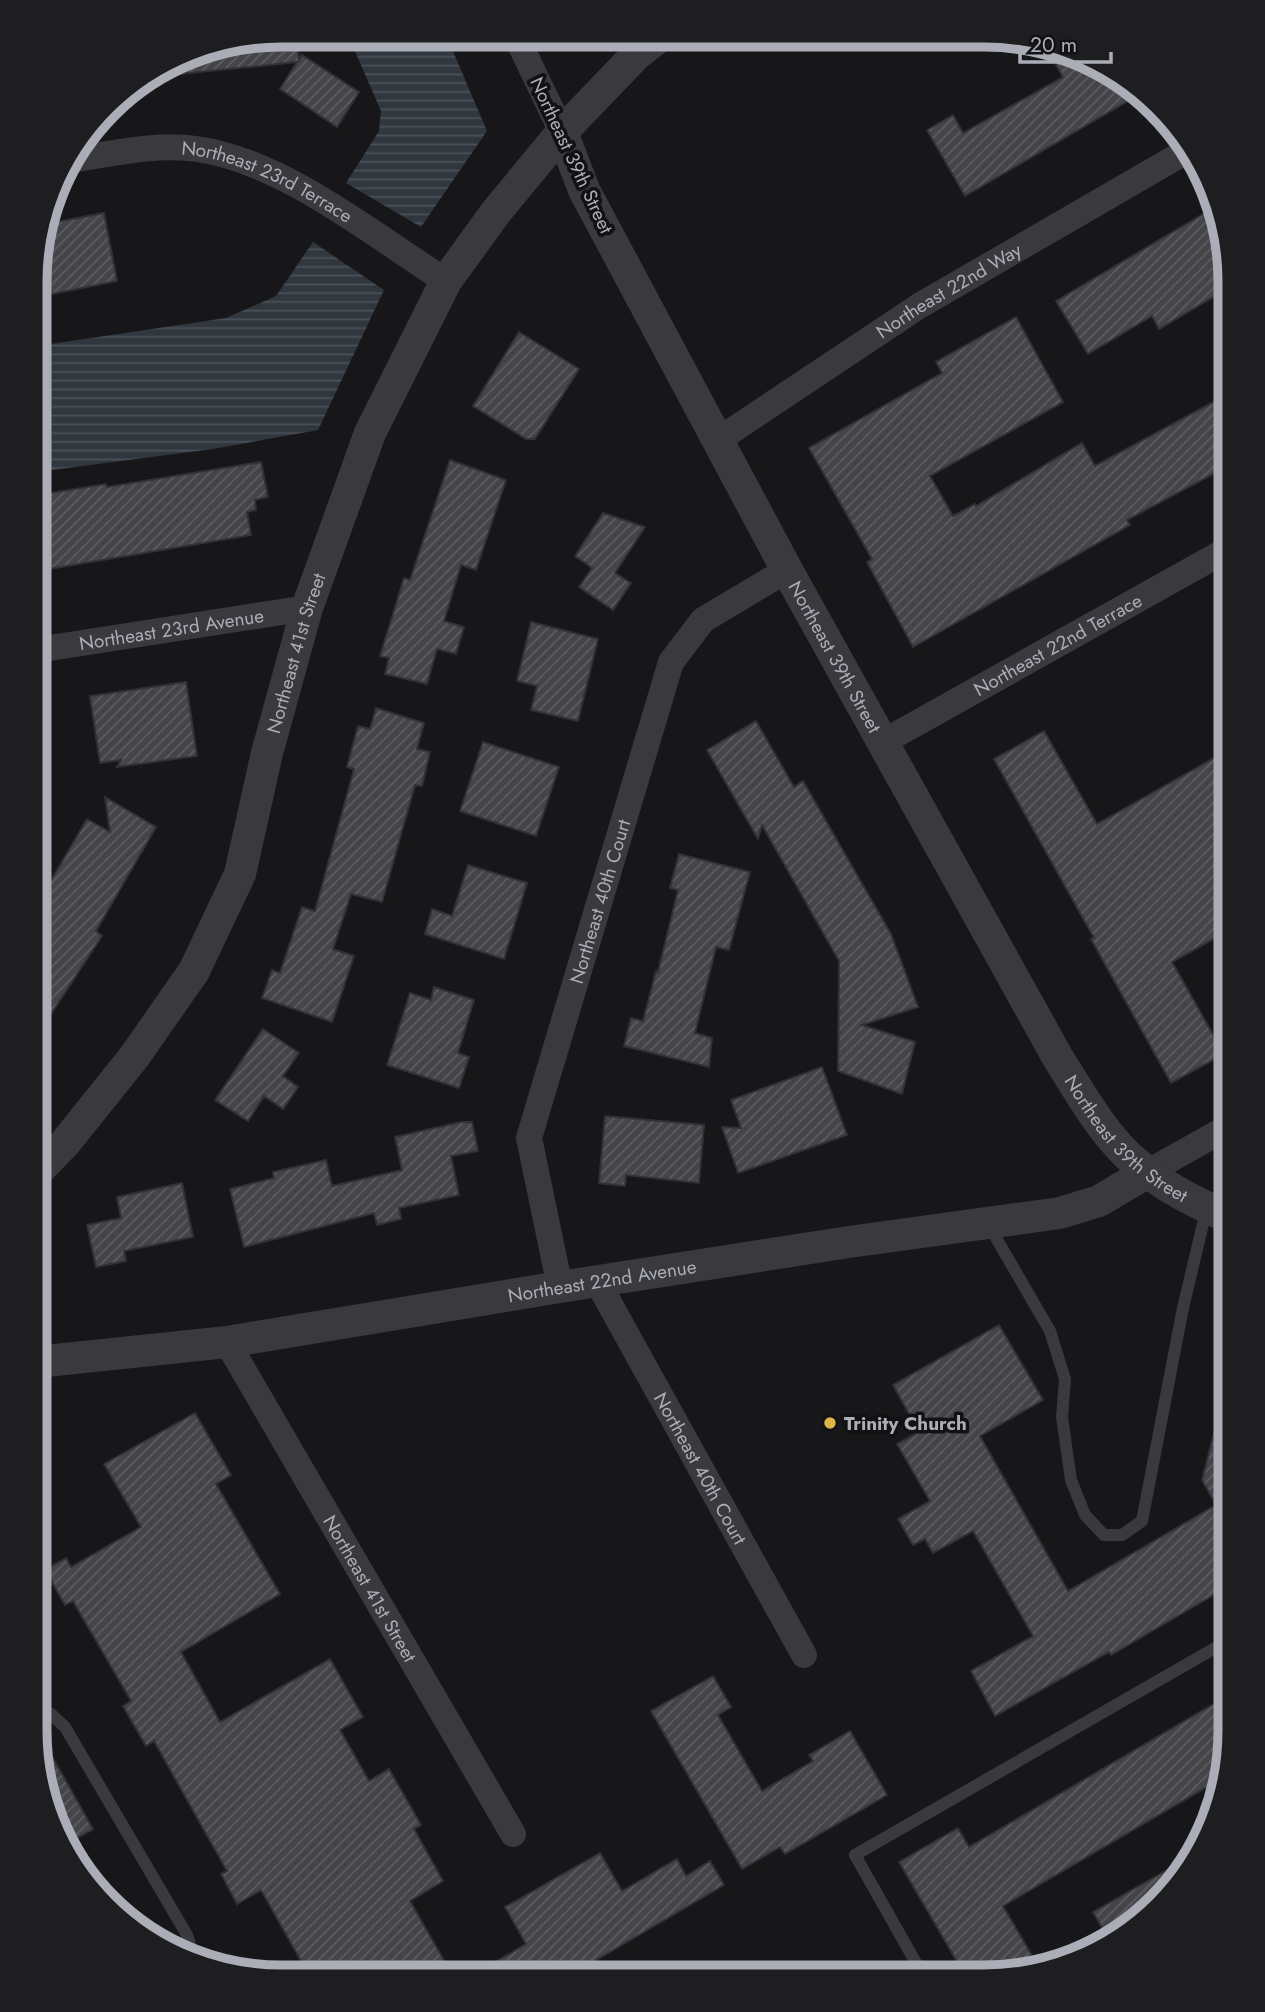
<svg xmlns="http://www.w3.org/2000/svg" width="1265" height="2012" viewBox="0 0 1265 2012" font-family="Jost,sans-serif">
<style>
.water{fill:url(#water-rules)}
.building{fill:url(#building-hatch);stroke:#323135;stroke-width:2}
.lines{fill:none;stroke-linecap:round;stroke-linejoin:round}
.service{stroke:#39393e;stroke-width:12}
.minor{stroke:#39393e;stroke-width:26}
.tertiary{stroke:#39393e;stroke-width:32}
.poi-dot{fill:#dfb549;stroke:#121214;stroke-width:2.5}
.labels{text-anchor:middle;stroke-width:7;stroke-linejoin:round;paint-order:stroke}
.street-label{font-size:19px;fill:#abaeb7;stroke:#121214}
.poi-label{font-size:19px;font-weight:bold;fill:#abaeb7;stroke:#121214;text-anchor:start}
.rim{fill:none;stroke:#abaeb7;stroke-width:9}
</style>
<defs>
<pattern id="water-rules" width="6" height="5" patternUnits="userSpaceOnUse" patternTransform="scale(1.75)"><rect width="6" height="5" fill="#31373e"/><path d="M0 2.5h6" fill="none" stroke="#4c5158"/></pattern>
<pattern id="building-hatch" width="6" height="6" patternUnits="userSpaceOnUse" patternTransform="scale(1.75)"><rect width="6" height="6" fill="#454449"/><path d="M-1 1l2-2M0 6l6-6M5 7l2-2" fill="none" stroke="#5d5c61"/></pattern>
</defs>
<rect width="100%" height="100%" fill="#171719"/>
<path class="water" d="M 348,35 L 446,35 L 487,131 L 421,227 L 346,183 L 379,131 L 381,111 Z
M 313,242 L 384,290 L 318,430 L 213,449 L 37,472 L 37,346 L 226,318 L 276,296 Z"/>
<path class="building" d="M 281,35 L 296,35 L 299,60 L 302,55 L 359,92 L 337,127 L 280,89 L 297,62 L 170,75 L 168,65 L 187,54 Z
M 1048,50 L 1115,78 L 1128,101 L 965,196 L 927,130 L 953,115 L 963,133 L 1063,77 Z
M 1215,207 L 1230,287 L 1159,329 L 1152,316 L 1088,354 L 1056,301 Z
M 104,213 L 117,281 L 37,297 L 37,250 L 45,224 Z
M 1016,317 L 1063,402 L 930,476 L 953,516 L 975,504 L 976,506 L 1082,443 L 1095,466 L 1230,393 L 1230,465 L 1127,520 L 1130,525 L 913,647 L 867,562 L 872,559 L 809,448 L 942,373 L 936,362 Z
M 519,332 L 579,369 L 535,439 L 526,439 L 473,406 Z
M 450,460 L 506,480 L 476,570 L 461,565 L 444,621 L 464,627 L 456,654 L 437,649 L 427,684 L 385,674 L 389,658 L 380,656 L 404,578 L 410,580 Z
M 261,462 L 268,497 L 255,500 L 256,510 L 247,512 L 251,535 L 37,571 L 37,495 L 106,484 L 107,487 Z
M 603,513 L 645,527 L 615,573 L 631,583 L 613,610 L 579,587 L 592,568 L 575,556 Z
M 531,622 L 598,639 L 578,721 L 531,710 L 537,686 L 517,681 Z
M 186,682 L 197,756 L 117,767 L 121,760 L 100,763 L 90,696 Z
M 376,708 L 424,723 L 417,749 L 430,752 L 422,786 L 415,785 L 382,902 L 351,894 L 333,949 L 354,956 L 332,1022 L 262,998 L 272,970 L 280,973 L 302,907 L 315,911 L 354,769 L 347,767 L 358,726 L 370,729 Z
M 756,721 L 794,787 L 803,781 L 891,934 L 918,1007 L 862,1025 L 915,1042 L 902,1094 L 838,1071 L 839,961 L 762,825 L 758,839 L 707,750 Z
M 1044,731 L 1097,824 L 1230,749 L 1230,930 L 1172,962 L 1224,1054 L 1171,1083 L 1091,939 L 1094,938 L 994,759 Z
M 483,742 L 559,767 L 536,836 L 460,811 Z
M 105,797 L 156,827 L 96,931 L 102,936 L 51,1014 L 36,1005 L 36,906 L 87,819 L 110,832 Z
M 679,854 L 750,872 L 729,950 L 716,947 L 695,1033 L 712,1038 L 709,1067 L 624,1046 L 631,1018 L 643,1021 L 656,971 L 658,972 L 678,890 L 670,888 Z
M 468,865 L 527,883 L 504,959 L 425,934 L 432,909 L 452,916 Z
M 434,987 L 474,1000 L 458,1053 L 469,1057 L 459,1088 L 387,1065 L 410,993 L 431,1000 Z
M 263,1029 L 299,1053 L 283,1076 L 298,1087 L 283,1109 L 264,1096 L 248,1121 L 215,1100 Z
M 822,1067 L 847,1135 L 738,1173 L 722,1127 L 741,1128 L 731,1100 Z
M 605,1116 L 704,1125 L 699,1183 L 626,1175 L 625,1186 L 599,1183 Z
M 461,1122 L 472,1122 L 478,1151 L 451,1156 L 459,1195 L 399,1208 L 401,1219 L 377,1225 L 374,1213 L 244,1247 L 230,1189 L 274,1178 L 273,1172 L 326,1160 L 332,1186 L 402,1170 L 395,1137 Z
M 182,1183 L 193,1237 L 124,1251 L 126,1261 L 96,1267 L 87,1225 L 121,1218 L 117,1197 Z
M 999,1325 L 1043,1400 L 980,1436 L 1068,1591 L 1216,1505 L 1202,1480 L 1221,1406 L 1230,1407 L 1229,1586 L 1111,1655 L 1109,1652 L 995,1716 L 971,1671 L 1033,1636 L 973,1531 L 933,1553 L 925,1539 L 913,1545 L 898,1519 L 930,1501 L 897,1444 L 919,1432 L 893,1385 Z
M 195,1413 L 231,1475 L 216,1484 L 280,1594 L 181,1652 L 220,1722 L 330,1659 L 363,1717 L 340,1730 L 369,1781 L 389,1769 L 421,1825 L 414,1829 L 443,1881 L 410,1901 L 453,1976 L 309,1975 L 261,1890 L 237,1904 L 221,1874 L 227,1871 L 154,1741 L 146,1746 L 123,1706 L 131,1701 L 73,1601 L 65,1605 L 45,1570 L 66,1558 L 71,1567 L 141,1527 L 104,1464 Z
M 713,1676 L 731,1707 L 718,1715 L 762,1791 L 813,1761 L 809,1755 L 850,1731 L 887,1795 L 785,1854 L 780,1847 L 742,1869 L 651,1711 Z
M 1229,1695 L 1229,1747 L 1222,1778 L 1003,1906 L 1038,1966 L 984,1977 L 966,1977 L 899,1862 L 958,1828 L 969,1847 Z
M 41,1737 L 93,1829 L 70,1842 L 67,1835 L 63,1837 L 54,1825 L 37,1739 Z
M 600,1853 L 622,1891 L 677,1859 L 686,1876 L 710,1861 L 724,1885 L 569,1976 L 471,1976 L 526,1944 L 505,1907 Z
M 1174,1866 L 1181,1877 L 1179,1880 L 1107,1936 L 1093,1912 Z"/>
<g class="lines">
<path class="service" d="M 988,1224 L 1050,1331 L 1065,1379 L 1062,1417 L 1071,1480 L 1085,1515 L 1104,1535 L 1122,1535 L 1142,1521 L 1183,1308 L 1207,1207
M 35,1707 L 51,1714 L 65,1727 L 187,1935 L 192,1951
M 924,1977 L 855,1855 L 1229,1640"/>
<g class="minor">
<path d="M 516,36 L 562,132"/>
<path id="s1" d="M 70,160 C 112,154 155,143 197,149 C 283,161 373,235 446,281"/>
<path id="s2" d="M 718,440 L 919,306 L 1185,152"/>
<path id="s3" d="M 37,650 L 307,608"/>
<path id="s4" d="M 883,742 L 1230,548"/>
<path d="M 1148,1172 L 1230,1126"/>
<path id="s5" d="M 597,1281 L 804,1655"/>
<path id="s6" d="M 560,1287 L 529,1138 L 671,662 L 703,620 L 787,570"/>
<path id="s7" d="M 227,1342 L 513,1834"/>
</g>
<g class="tertiary">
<path id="s8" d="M 562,132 L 584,190 L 787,570 L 1058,1058 C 1081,1094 1103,1135 1136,1163 C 1164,1187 1196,1203 1230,1218"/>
<path id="s9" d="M 36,1173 L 65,1143 L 134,1057 L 194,971 L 240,874 L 267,753 L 307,608 L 370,433 L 446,281 L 496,212 L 562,132 L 636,55 L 660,36"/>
<path id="s10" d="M 36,1362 L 227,1342 L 560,1287 L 849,1242 L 1060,1213 L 1099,1201 L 1148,1172"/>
</g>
</g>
<circle class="poi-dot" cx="830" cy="1423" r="7"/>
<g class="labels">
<g class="street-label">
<text transform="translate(572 155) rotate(65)" y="7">Northeast 39th Street</text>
<text dy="7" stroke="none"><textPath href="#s1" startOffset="205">Northeast 23rd Terrace</textPath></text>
<text dy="7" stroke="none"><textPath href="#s2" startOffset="275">Northeast 22nd Way</textPath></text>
<text dy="7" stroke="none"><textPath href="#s3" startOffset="136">Northeast 23rd Avenue</textPath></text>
<text dy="7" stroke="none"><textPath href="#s4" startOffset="200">Northeast 22nd Terrace</textPath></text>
<text dy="7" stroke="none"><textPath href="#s9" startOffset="592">Northeast 41st Street</textPath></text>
<text dy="7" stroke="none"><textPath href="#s8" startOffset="592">Northeast 39th Street</textPath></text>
<text dy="7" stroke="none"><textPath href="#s6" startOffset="399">Northeast 40th Court</textPath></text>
<text dy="7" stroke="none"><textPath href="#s8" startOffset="1158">Northeast 39th Street</textPath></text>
<text dy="7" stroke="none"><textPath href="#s10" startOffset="572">Northeast 22nd Avenue</textPath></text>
<text dy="7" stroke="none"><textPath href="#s5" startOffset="214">Northeast 40th Court</textPath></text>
<text dy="7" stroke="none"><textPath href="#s7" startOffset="285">Northeast 41st Street</textPath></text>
</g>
<g class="poi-label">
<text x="844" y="1430">Trinity Church</text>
</g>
</g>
<path d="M0 0H1265V2012H0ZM281 47H984A234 234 0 0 1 1218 281V1731A234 234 0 0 1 984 1965H281A234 234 0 0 1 47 1731V281A234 234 0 0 1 281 47Z" fill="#1e1e21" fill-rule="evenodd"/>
<path class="rim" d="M281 47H984A234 234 0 0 1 1218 281V1731A234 234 0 0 1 984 1965H281A234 234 0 0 1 47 1731V281A234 234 0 0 1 281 47Z"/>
<path d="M1020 52v10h91v-10" fill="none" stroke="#abaeb7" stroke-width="3.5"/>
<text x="1030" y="52" font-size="21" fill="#abaeb7" stroke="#121214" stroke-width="5" paint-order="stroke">20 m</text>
</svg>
